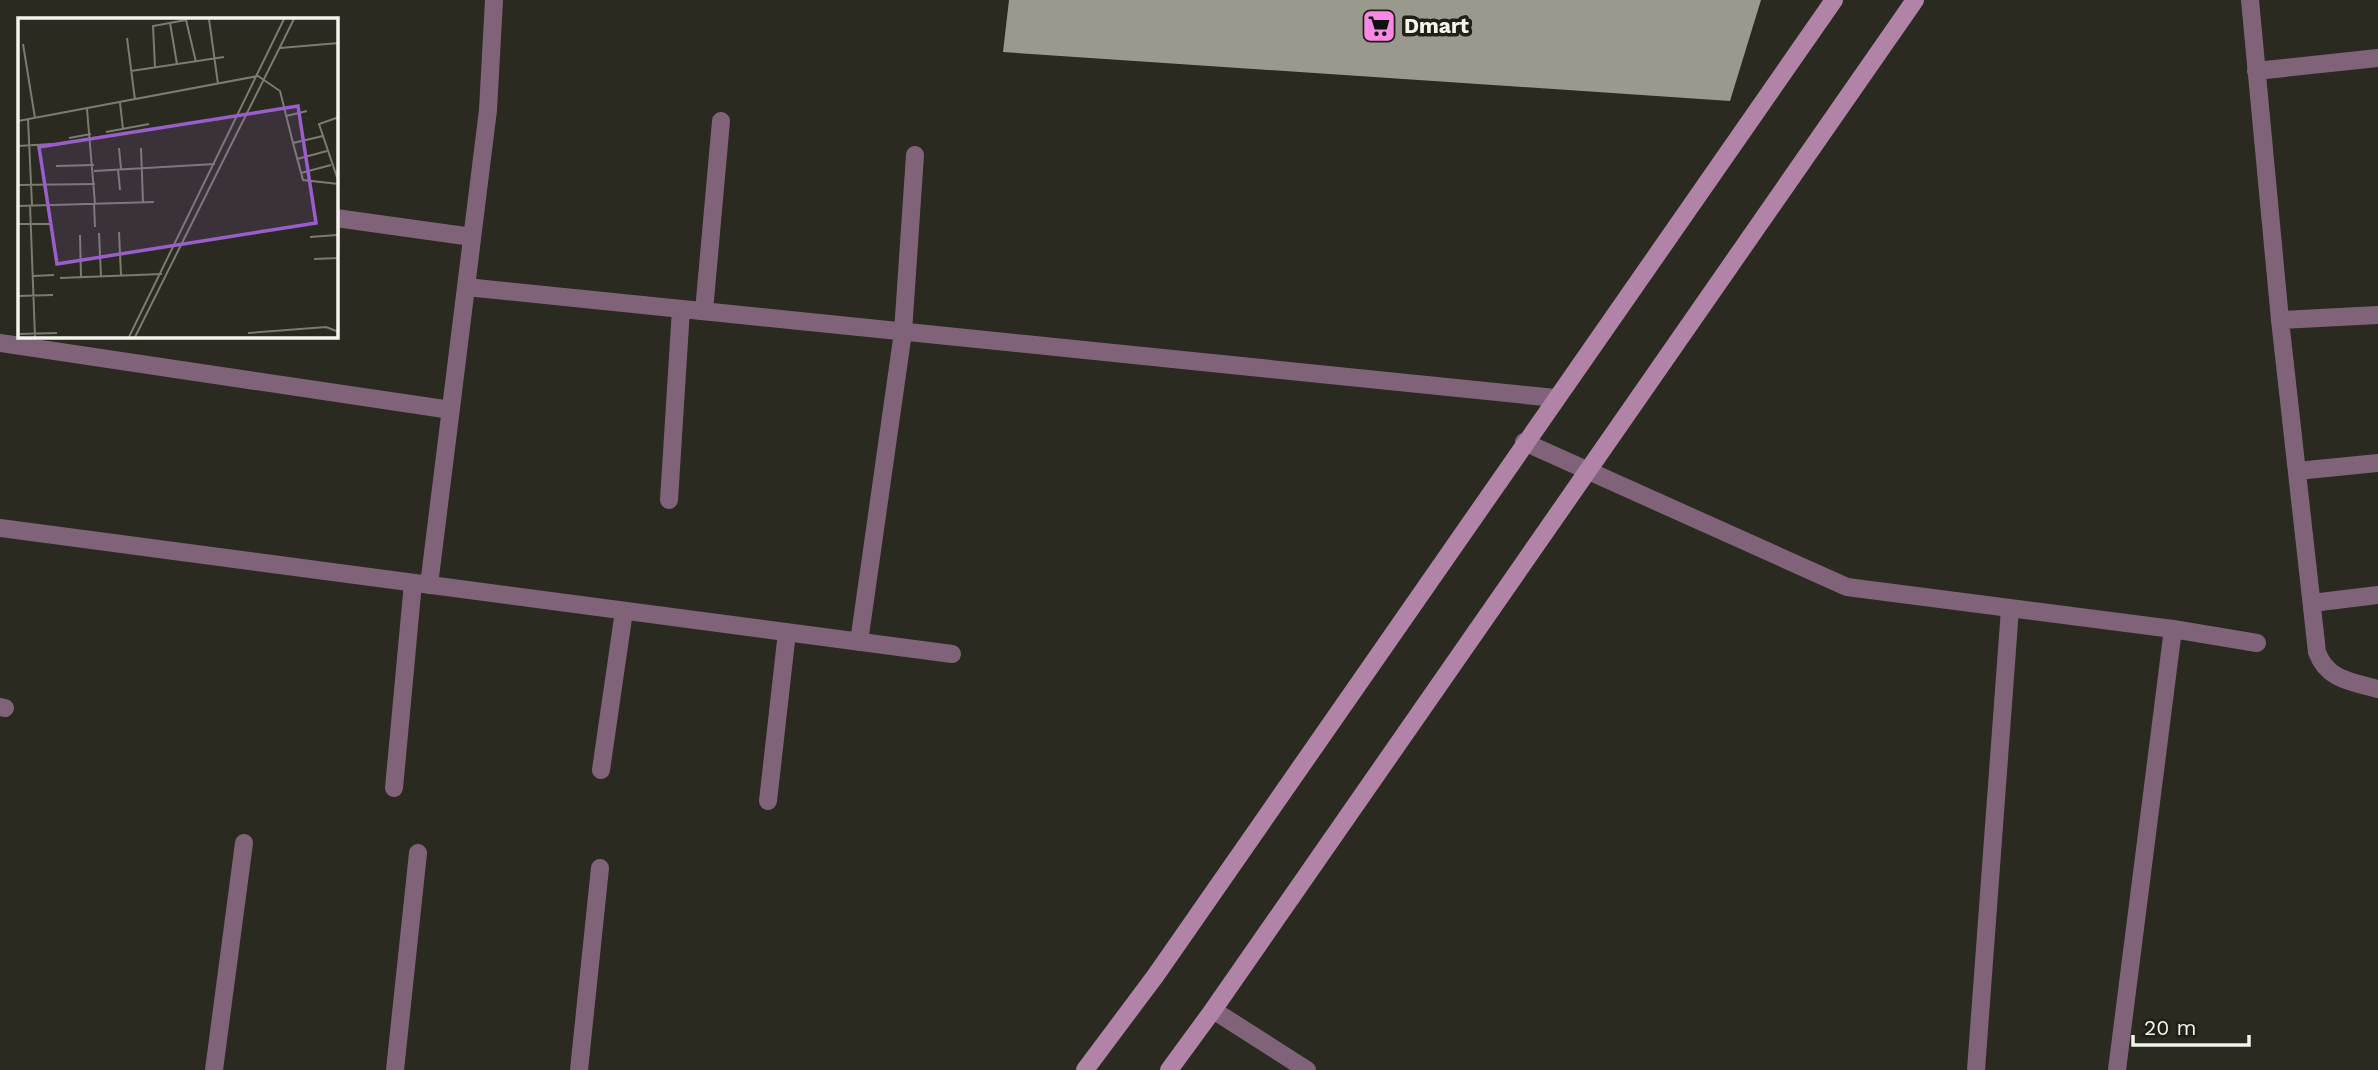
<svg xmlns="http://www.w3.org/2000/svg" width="2378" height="1070" viewBox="0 0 2378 1070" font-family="'Work Sans',sans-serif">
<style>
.building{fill:#99998d}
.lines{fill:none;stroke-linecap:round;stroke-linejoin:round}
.lane{stroke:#806379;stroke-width:18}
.street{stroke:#806379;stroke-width:18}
.secondary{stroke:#b083a7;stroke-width:18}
.labels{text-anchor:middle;stroke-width:7;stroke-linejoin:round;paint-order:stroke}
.poi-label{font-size:21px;font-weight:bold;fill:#f4f4ed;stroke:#212017;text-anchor:start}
.inset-road{fill:none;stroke:#7b7b72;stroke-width:2}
.view{fill:#995eca;fill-opacity:0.15;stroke:#995eca;stroke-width:3.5}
.inset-edge{fill:none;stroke:#f4f4ed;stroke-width:3.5}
</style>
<rect width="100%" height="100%" fill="#2a2a20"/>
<path class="building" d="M 1009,0 L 1761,0 L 1730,101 L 1003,52 Z"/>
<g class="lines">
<path class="lane" d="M 1524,442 L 1847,587 L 2173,629 L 2257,643
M 1213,1010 L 1307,1070
M 1976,1070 L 2010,609
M 2117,1070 L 2173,629"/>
<path class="street" d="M 2250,0 L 2280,320 L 2378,315
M 2256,71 L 2378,58
M 336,218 L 472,237
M 466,287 L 1555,398
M 704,311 L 721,121
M 2280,320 L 2317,652 C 2327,680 2352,682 2378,689
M 0,343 L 451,410
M 2297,471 L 2378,463
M 669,500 L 681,309
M 0,528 L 952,654
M 429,585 L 488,110 L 494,0
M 2312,603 L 2378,595
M 859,642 L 903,332 L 915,155
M 0,707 L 5,708
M 601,770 L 624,611
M 394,788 L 413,583
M 768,801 L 787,632
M 214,1070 L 244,843
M 395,1070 L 418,853
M 579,1070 L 600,868"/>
<path class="secondary" d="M 1085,1070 L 1156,975 L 1834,0
M 1169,1070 L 1213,1010 L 1915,0"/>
</g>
<defs>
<symbol id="supermarket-square" viewBox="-11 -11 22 22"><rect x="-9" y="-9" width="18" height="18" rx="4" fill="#fb87e6" stroke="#212017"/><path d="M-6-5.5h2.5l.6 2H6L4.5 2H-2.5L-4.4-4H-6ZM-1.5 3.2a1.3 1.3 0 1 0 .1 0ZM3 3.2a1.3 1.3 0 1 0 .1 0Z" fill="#111"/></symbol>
</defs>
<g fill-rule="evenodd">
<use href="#supermarket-square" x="1360" y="7" width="38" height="38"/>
</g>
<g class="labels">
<g class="poi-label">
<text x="1404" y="33">Dmart</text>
</g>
</g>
<g transform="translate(18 18)">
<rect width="320" height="320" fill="#2a2a20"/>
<path class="inset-road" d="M 191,1 L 200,66M 152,5 L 159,46M 109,20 L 117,82M 5,26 L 17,100M 262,30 L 321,25M 137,49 L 135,8 L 168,2 L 178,44M 113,53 L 206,39M 102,85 L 105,111M 69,91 L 77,186M 268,98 L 289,93M 10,101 L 14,187M 0,103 L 240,58 L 262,73 L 275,125 L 305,118 L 321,165M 88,114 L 131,106M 305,118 L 301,106 L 321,99M 51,120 L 73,116M 275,125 L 285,162 L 321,166M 0,128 L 34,126M 101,130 L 103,151M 123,130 L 125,184M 279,141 L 309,133M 38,148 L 76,147M 100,151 L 102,172M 76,153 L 197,146M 283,155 L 313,147M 0,167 L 77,166M 76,186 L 77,209M 12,187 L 17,319M 0,188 L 136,184M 0,206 L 33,206M 101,214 L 103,257M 81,215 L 83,258M 62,217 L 63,259M 292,219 L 319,217M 320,240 L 321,201M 296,241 L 321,240M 15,258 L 36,257M 42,260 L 144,256M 0,278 L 35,277M 230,315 L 308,309 L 321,314M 0,316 L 39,315M 111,319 L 266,1M 117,319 L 276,1"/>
<path class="view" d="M 280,88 L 298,205 L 39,246 L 21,129 Z"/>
<rect width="320" height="320" class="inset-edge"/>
</g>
<path d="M2133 1035v10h116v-10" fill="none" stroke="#f4f4ed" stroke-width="3.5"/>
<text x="2144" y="1035" font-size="21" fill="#f4f4ed" stroke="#212017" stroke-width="5" paint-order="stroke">20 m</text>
</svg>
